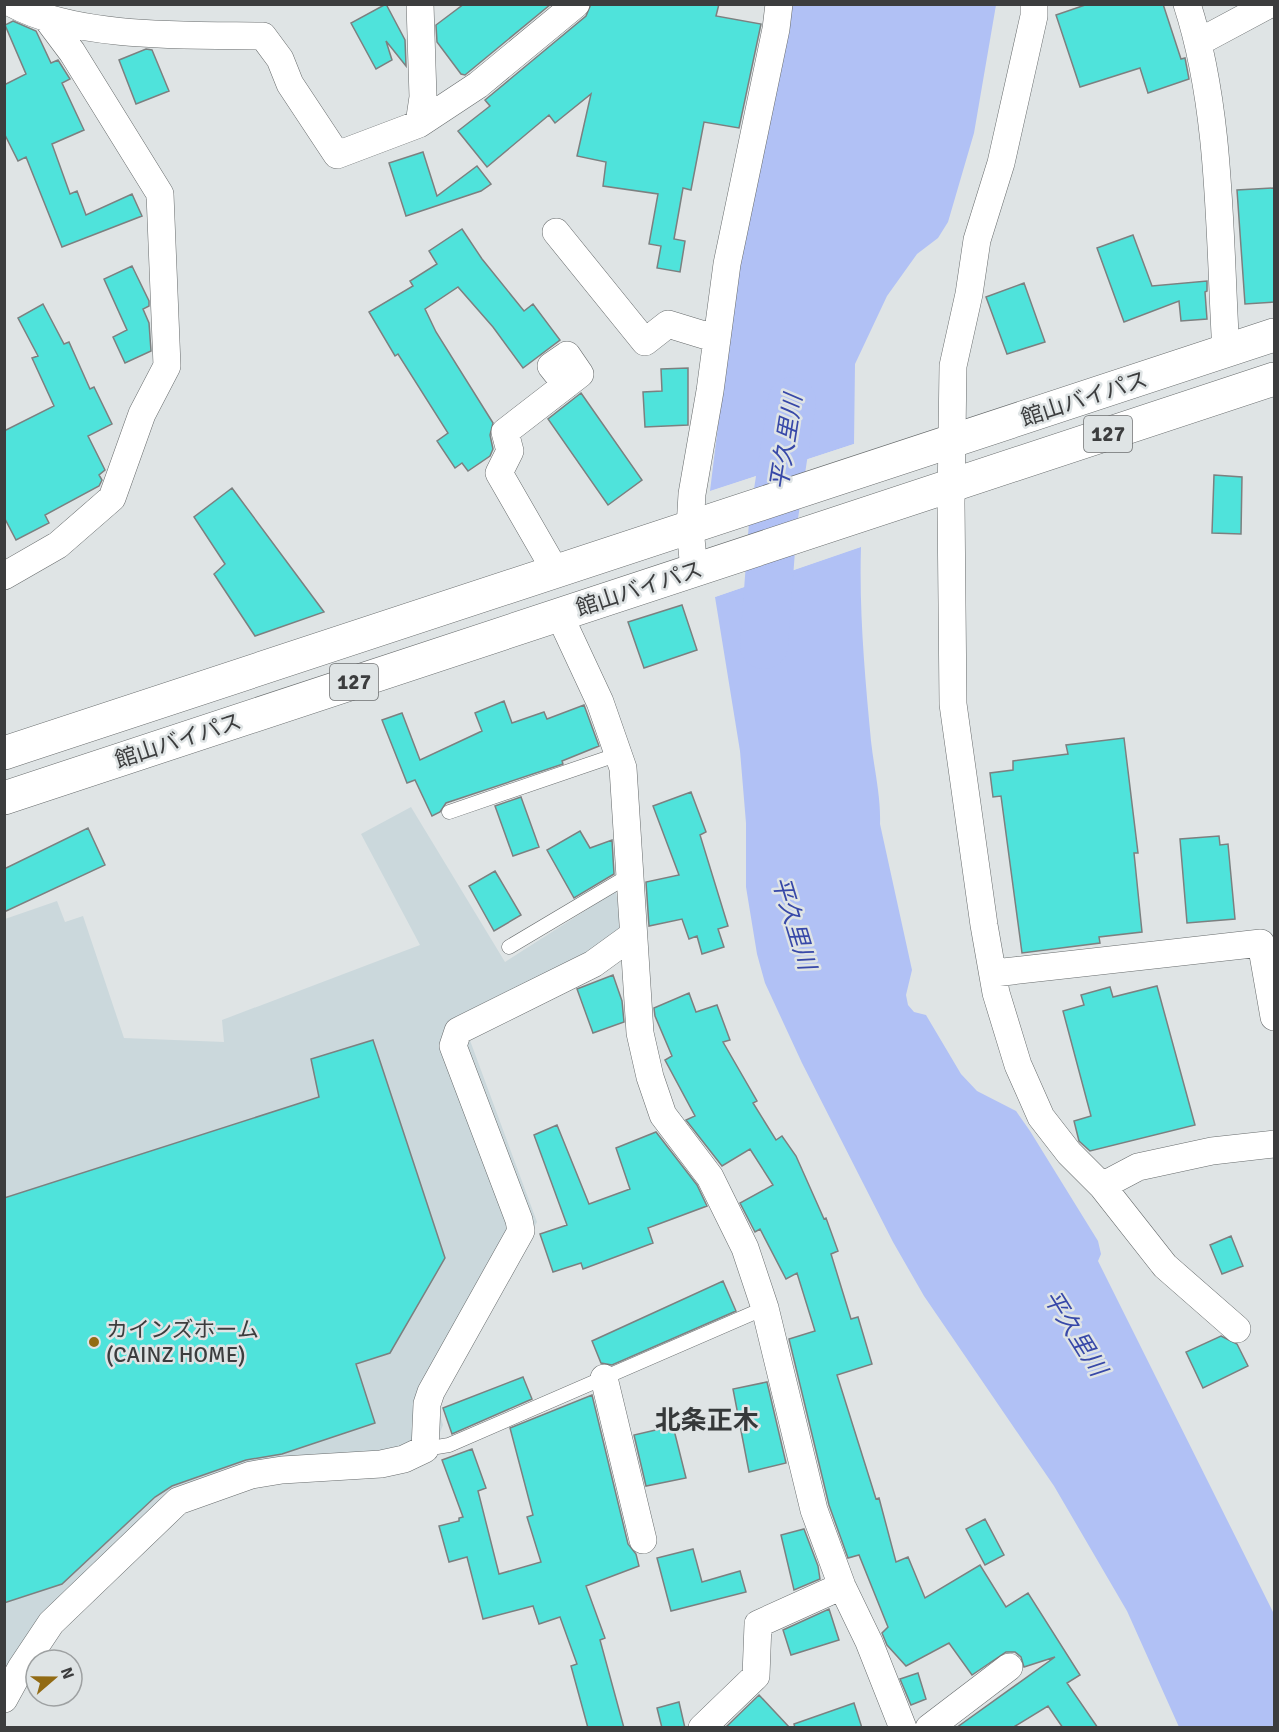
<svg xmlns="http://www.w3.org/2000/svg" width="1279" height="1732" viewBox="0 0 1279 1732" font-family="Signika,'Noto Sans JP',sans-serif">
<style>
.built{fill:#cbd8dc}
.water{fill:#b1c1f5}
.pier{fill:#dfe4e5}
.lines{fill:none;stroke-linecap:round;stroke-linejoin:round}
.river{stroke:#b1c1f5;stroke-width:48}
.building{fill:#4fe3db;stroke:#7c8080;stroke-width:1.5}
.service-casing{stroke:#676b6c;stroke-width:15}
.minor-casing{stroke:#676b6c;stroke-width:28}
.trunk-casing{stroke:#676b6c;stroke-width:34}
.service{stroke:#fff;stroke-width:14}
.minor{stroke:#fff;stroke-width:27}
.trunk{stroke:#fff;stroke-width:33}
.poi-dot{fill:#926b14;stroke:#dfe4e5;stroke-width:2}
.labels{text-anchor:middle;stroke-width:5;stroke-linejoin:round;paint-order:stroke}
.shield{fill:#dfe4e5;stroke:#6d6f70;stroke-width:1.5}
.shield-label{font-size:21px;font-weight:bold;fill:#3c3d3e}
.street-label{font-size:22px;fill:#3c3d3e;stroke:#dfe4e5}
.poi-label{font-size:22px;fill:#3c3d3e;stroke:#dfe4e5;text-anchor:start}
.water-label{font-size:24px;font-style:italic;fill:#3748a8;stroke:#dfe4e5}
.quarter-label{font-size:26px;font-weight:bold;fill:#36393a;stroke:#dfe4e5}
</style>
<rect width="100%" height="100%" fill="#dfe4e5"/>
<path class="built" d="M 411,807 L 505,962 L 616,891 L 625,953 L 468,1035 L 537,1222 L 440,1395 L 438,1408 L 443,1425 L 435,1445 L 268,1467 L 182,1506 L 58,1625 L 5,1715 L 5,919 L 57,901 L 65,922 L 83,916 L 124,1038 L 224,1042 L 222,1020 L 420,945 L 361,834 Z"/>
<path class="water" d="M 792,5 L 996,5 L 974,133 L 948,222 L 938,238 L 917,254 L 887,296 L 855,364 L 854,444 L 710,491 L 740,247 Z
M 861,547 C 859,612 865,677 871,741 C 874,769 881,796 880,824 L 912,970 L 906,995 L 908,1005 L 914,1012 L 926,1015 L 961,1074 L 977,1091 L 1016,1111 L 1030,1131 L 1098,1241 L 1101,1254 L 1098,1261 L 1274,1614 L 1274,1727 L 1179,1727 L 1127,1611 L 1054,1486 L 924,1296 L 893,1242 L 802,1063 L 765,983 L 757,954 L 746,887 L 746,823 L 740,751 L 715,597 Z"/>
<path class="pier" d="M 857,443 L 855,447 L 711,493 L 708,492 Z
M 860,544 L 863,546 L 712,598 L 714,594 Z"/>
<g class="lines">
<path class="river" d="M 764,645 L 773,523 L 792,401"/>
</g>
<path class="building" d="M 386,4 L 405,40 L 406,66 L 386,41 L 392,60 L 376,69 L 351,23 Z
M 464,4 L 551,4 L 465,75 L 461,74 L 437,42 L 436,25 Z
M 591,4 L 719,4 L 716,16 L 761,24 L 739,128 L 704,122 L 691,190 L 683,188 L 674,239 L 685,241 L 680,272 L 657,268 L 661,246 L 649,244 L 658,194 L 603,186 L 606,162 L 577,156 L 591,94 L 555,123 L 549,115 L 487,167 L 458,131 L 490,106 L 485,100 L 586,16 Z
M 1088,4 L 1163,4 L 1181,59 L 1185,58 L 1189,79 L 1148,93 L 1140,68 L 1080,87 L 1056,15 Z
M 13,21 L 36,31 L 51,63 L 58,60 L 70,79 L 62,83 L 84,130 L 52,144 L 70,194 L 77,191 L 86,215 L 132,194 L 142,216 L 62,247 L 26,157 L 18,161 L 4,133 L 4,85 L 26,74 L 5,25 Z
M 146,49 L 152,50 L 169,91 L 136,104 L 119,60 Z
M 423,152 L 437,196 L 477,166 L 491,184 L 481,191 L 406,216 L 389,163 Z
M 1274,188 L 1275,302 L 1245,304 L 1237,190 Z
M 462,229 L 482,259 L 524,311 L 533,304 L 560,340 L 523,368 L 493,327 L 458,287 L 425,309 L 436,332 L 493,423 L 490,435 L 493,449 L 490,456 L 468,471 L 462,463 L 455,468 L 437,441 L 448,433 L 398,354 L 395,356 L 369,312 L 413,286 L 410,281 L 437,264 L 429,251 Z
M 1133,235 L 1152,286 L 1207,281 L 1207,291 L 1205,292 L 1207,319 L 1181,321 L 1179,301 L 1124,322 L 1097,248 Z
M 132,266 L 149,301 L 149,306 L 143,309 L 149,323 L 151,351 L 125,363 L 113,337 L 127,330 L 104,279 Z
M 1024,283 L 1045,342 L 1007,354 L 986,297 Z
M 43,304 L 64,344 L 69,342 L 90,389 L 94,387 L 112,424 L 88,436 L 105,470 L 99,475 L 102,480 L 99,486 L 45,515 L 49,523 L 16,540 L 4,517 L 4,431 L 54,406 L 32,358 L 38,356 L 18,318 Z
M 688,368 L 688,425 L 645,427 L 643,392 L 662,391 L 661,369 Z
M 581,393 L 642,480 L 608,505 L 548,419 Z
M 1214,475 L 1242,477 L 1241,534 L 1212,533 Z
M 232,488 L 324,612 L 255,636 L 214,574 L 225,564 L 194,517 Z
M 682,605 L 697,650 L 644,668 L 628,622 Z
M 504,701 L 512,723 L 544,712 L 547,719 L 584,705 L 599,746 L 562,761 L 563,764 L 446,803 L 440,812 L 432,816 L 415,780 L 407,783 L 382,720 L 402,713 L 420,760 L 482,731 L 475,713 Z
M 1124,738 L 1138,853 L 1134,853 L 1142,932 L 1099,937 L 1100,943 L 1022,953 L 1001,796 L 993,797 L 990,773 L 1013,770 L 1013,761 L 1068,754 L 1066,745 Z
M 691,792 L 706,832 L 700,835 L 728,926 L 718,929 L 724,947 L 702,954 L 697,936 L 689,939 L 682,919 L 649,926 L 646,882 L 679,875 L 653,806 Z
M 521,797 L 539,847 L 513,856 L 495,806 Z
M 88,828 L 105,865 L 4,912 L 4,869 Z
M 580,831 L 590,848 L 612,840 L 614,874 L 574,898 L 547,850 Z
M 1219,836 L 1220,845 L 1228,844 L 1235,919 L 1187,923 L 1180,839 Z
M 495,871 L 521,915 L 494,931 L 469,886 Z
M 613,975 L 622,1001 L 624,1022 L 593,1033 L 577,989 Z
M 1157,986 L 1195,1125 L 1090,1151 L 1079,1141 L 1074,1121 L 1091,1116 L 1063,1011 L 1084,1005 L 1081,995 L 1110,987 L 1113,997 Z
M 689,993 L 696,1012 L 717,1005 L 730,1040 L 723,1042 L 757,1101 L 753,1103 L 776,1140 L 782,1136 L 796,1156 L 824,1219 L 826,1218 L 838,1251 L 831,1254 L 851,1319 L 858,1317 L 872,1364 L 837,1375 L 876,1499 L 879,1498 L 896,1562 L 908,1557 L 925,1598 L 980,1565 L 1006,1607 L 1028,1593 L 1080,1675 L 1067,1683 L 1098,1728 L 1063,1728 L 1048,1706 L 1012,1728 L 956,1728 L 1055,1657 L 1024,1667 L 1021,1657 L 1015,1652 L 1006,1652 L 972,1675 L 949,1643 L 906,1666 L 887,1645 L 882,1633 L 888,1627 L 859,1555 L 848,1558 L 829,1505 L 789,1339 L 815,1331 L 797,1273 L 786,1279 L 760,1229 L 755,1232 L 740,1203 L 773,1185 L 750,1149 L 722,1166 L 686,1120 L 695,1116 L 665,1060 L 672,1056 L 655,1016 L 654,1008 Z
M 373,1040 L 445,1258 L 390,1353 L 356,1364 L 375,1423 L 282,1454 L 246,1460 L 172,1486 L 155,1497 L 62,1584 L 4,1603 L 4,1198 L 319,1097 L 311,1059 Z
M 557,1125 L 589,1204 L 630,1189 L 616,1148 L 656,1132 L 697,1185 L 707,1206 L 648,1228 L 653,1243 L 583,1269 L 581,1263 L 553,1272 L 540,1234 L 567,1225 L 534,1135 Z
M 1231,1236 L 1243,1266 L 1222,1274 L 1210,1245 Z
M 723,1281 L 736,1311 L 612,1365 L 601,1363 L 592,1341 Z
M 1221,1336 L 1237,1344 L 1248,1366 L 1203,1388 L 1186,1352 Z
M 523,1377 L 532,1399 L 452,1434 L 443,1408 Z
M 767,1382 L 786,1463 L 749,1472 L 733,1389 Z
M 592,1395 L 628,1544 L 636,1554 L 639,1566 L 586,1586 L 605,1638 L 600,1640 L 624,1728 L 588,1728 L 571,1666 L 577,1664 L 560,1617 L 539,1624 L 533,1606 L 483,1619 L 467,1557 L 449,1562 L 439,1526 L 459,1521 L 459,1518 L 463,1517 L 442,1460 L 472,1449 L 486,1488 L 478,1491 L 499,1574 L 541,1562 L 527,1517 L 533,1515 L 510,1428 Z
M 673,1426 L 686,1478 L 646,1486 L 634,1435 Z
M 985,1519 L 1004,1555 L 985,1565 L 966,1529 Z
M 804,1529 L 818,1566 L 820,1579 L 794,1590 L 781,1535 Z
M 693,1549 L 702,1582 L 740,1571 L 746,1592 L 671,1611 L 657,1558 Z
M 829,1609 L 839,1640 L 791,1655 L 783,1630 Z
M 918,1673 L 926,1699 L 911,1705 L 900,1679 Z
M 759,1695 L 790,1728 L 725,1728 Z
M 679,1702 L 685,1728 L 662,1728 L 657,1708 Z
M 854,1703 L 862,1728 L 795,1728 L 794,1724 Z"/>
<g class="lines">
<defs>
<path id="service" d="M 449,812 L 619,754
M 509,947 L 630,875
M 425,1449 L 449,1445 L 765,1308"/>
<path id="minor" d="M 13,4 C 78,39 190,35 263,36 L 280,59 L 290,84 L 337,155 L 419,124 L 478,85 L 576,4
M 1034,4 L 1034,16 L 1001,163 L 977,240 L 969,294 L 953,366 L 951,503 L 953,704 L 984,925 L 996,993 L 1018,1065 L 1041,1117 L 1069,1153 L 1102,1186 L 1165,1266 L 1237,1329
M 1187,4 C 1222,112 1219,239 1226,352
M 1199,42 L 1270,4
M 419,124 L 423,97 L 420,4
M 556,232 L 645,342 L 668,324 L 717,339
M 694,570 L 690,528 L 692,494 L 710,391 L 727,264 L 776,29 L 779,4
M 556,572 L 499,473 L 510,451 L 505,432 L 580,374 L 567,355 L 551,366 L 566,385
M 4,576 L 58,545 L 112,498 L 142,414 L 167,366 L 160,194 L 72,52 L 48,20
M 559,614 L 600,702 L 623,768 L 640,1033 L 650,1077 L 663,1115 L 710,1177 L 745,1248 L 765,1308 L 814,1510 L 842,1586 L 869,1642 L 903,1728
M 994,973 L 1261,943 L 1274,1017
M 1102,1186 L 1138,1167 L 1212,1151 L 1274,1144
M 604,1378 L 643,1540
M 4,1699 L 21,1668 L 51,1623 L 178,1501 L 251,1475 L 282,1470 L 381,1464 L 404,1459 L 425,1449 L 427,1404 L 431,1392 L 521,1231 L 519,1220 L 453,1046 L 458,1031 L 593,964 L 633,935
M 702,1728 L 756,1676 L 758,1624 L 842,1586
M 929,1728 L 1009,1667"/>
<path id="trunk" d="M 4,753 L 1274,335
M 4,798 L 1274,379"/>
</defs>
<use href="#service" class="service-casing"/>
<use href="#minor" class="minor-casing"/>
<use href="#trunk" class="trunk-casing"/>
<use href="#service" class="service"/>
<use href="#minor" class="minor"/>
<use href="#trunk" class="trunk"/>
</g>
<circle class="poi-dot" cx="94" cy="1342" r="6"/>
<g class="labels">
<g class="shield">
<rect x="1084" y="416" width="48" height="36" rx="4.5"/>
<rect x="330" y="664" width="48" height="36" rx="4.5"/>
</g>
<g class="shield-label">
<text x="1108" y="441">127</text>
<text x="354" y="689">127</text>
</g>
<g class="street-label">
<text transform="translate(1084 398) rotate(-18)" y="8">館山バイパス</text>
<text transform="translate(639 588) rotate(-18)" y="8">館山バイパス</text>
<text transform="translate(178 740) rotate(-18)" y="8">館山バイパス</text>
</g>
<g class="poi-label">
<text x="106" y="1337">カインズホーム<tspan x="106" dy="25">(CAINZ HOME)</tspan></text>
</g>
<g class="water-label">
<text transform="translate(786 442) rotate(-81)" y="8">平久里川</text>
<text transform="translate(794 923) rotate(73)" y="8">平久里川</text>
<text transform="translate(1075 1333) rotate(58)" y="8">平久里川</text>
</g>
<g class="quarter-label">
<text x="707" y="1429">北条正木</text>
</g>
</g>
<rect width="1279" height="1732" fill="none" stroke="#3c3d3e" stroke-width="12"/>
<g transform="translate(54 1678) rotate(70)"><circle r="28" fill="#dfe4e5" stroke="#9ea1a2" stroke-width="1.5"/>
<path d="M0-4.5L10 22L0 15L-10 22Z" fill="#926b14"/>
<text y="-9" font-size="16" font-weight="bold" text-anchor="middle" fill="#3c3d3e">N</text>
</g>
</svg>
